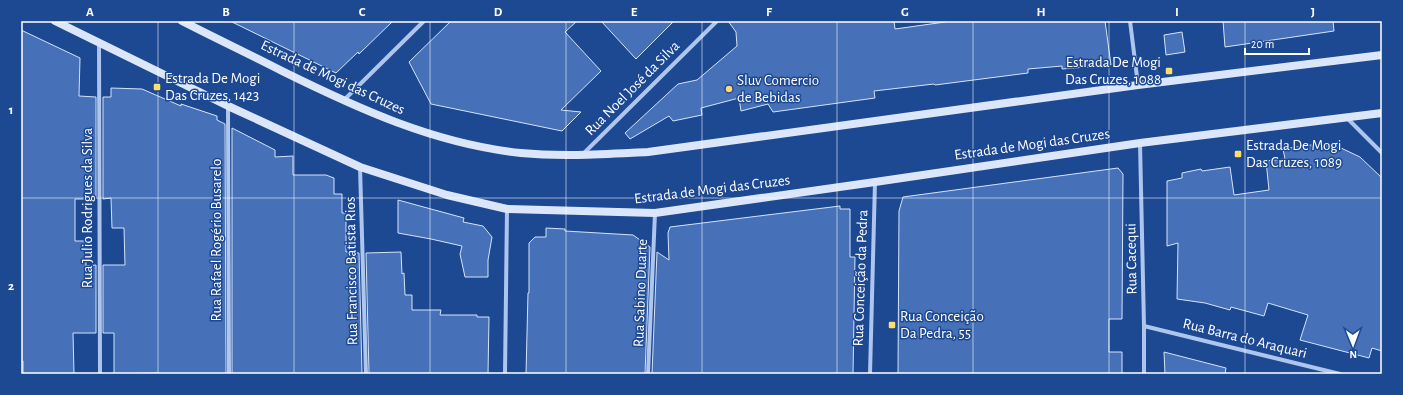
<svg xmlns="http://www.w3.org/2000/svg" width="1403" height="395" viewBox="0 0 1403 395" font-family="'Alegreya Sans',sans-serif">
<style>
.building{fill:#4671b9;stroke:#d4e3fa}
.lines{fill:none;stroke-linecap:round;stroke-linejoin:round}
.minor{stroke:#aec6ee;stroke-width:4}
.secondary{stroke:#dbe6fa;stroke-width:8}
.grid{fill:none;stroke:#fff;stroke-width:1;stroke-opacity:0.55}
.poi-dot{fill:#fdde6d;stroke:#1d4892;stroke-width:1.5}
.labels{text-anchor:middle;stroke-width:3;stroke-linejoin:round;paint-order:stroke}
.poi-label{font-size:15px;fill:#fff;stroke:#1d4892;text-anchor:start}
.street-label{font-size:15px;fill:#fff;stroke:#1d4892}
.neatline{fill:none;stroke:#fff;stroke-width:1.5}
.grid-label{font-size:13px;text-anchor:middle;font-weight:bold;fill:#fff}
</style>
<rect width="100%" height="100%" fill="#1d4892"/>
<path class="building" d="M 230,21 L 393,21 L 359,54 L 358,52 L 336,73 Z
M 451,21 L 577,21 L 565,32 L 601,71 L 561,110 L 581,112 L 562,131 L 431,104 L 409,62 Z
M 601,21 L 674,21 L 636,59 Z
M 728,21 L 894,21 L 895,29 L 945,22 L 945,21 L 1105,21 L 1111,65 L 1062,69 L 1062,66 L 1028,69 L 1028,73 L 935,85 L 934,84 L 874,91 L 875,98 L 773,112 L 768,104 L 741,111 L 739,98 L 701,108 L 702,115 L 673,121 L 669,116 L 630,139 L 625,133 L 678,84 L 697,80 L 737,46 L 736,32 Z
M 1223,21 L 1333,21 L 1334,31 L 1225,47 Z
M 21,30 L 80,58 L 79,96 L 96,97 L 96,199 L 75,199 L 75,241 L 86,241 L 86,266 L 96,265 L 96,333 L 73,333 L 74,374 L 23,374 L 23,361 L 21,361 Z
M 1182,32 L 1185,52 L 1166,55 L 1164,35 Z
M 111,88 L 142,89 L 181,106 L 181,104 L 217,116 L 217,120 L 225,124 L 226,374 L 159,374 L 159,373 L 114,374 L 114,333 L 103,333 L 103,265 L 125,265 L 124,228 L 112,228 L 111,198 L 103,199 L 103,97 L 111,97 Z
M 232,128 L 275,150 L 275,157 L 293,156 L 293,175 L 326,175 L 334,178 L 334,194 L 342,194 L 342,213 L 346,213 L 346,252 L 359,253 L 362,374 L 232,374 Z
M 1311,145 L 1325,145 L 1341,148 L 1360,157 L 1382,178 L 1382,351 L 1372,348 L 1369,358 L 1300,340 L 1308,315 L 1268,303 L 1264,316 L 1231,307 L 1230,310 L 1205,303 L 1177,299 L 1178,243 L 1167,246 L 1167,181 L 1182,178 L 1182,173 L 1201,169 L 1202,171 L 1230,167 L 1234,195 L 1269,190 L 1266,161 L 1285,159 L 1283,149 Z
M 1118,168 L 1123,174 L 1122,319 L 1109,319 L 1109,352 L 1122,352 L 1122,374 L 898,374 L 899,211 L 903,197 Z
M 398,200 L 464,218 L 463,222 L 483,226 L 492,237 L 488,260 L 488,277 L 465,277 L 460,254 L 462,246 L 431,239 L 398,233 Z
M 840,206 L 840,209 L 850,209 L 850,257 L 855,257 L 853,374 L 652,374 L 657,252 L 669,260 L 668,233 L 670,227 Z
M 546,228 L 565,229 L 565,231 L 633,235 L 650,247 L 645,374 L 526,374 L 528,293 L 529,293 L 529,243 L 535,237 L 546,237 Z
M 401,252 L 402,274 L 404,273 L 405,295 L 412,295 L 412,310 L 441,310 L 440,315 L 477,315 L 477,317 L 489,317 L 488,374 L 369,374 L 366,253 Z
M 1164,352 L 1226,368 L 1225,374 L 1165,374 Z"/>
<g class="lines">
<path class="minor" d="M 1130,21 L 1138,85
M 99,42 L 100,374
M 343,101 L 424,21
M 228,107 L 229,374
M 1347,118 L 1382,153
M 1140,143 L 1144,326 L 1144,374
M 583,154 L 717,21
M 360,167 L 366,374
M 1144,326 L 1340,374
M 505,374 L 507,209
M 648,374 L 655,213
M 870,374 L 875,182"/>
<path class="secondary" d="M 55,21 L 228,106 L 360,167 L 447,195 L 507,209 L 655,213 L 875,182 L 1140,143 L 1382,113
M 182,21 C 215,38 249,54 282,71 C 359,109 435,144 521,153 C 563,157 606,154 648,152 L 1138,85 L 1382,55"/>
</g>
<path class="grid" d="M 158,21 L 158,374M 294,21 L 294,374M 430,21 L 430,374M 566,21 L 566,374M 702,21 L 702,374M 837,21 L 837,374M 973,21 L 973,374M 1109,21 L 1109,374M 1245,21 L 1245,374M 21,198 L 1382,198"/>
<g class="poi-dot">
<rect x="1165" y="67" width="8" height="8" rx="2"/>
<rect x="153" y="83" width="8" height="8" rx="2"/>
<circle cx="729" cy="89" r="4"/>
<rect x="1234" y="150" width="8" height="8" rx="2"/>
<rect x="888" y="321" width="8" height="8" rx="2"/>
</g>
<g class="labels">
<g class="poi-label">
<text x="1161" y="67" text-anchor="end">Estrada De Mogi<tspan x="1161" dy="17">Das Cruzes, 1088</tspan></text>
<text x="165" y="83">Estrada De Mogi<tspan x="165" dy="17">Das Cruzes, 1423</tspan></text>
<text x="737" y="85">Sluv Comercio<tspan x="737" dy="17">de Bebidas</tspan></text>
<text x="1246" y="150">Estrada De Mogi<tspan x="1246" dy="17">Das Cruzes, 1089</tspan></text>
<text x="900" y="321">Rua Conceição<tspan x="900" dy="17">Da Pedra, 55</tspan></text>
</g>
<g class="street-label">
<text transform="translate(333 77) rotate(25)" y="5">Estrada de Mogi das Cruzes</text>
<text transform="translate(632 88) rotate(-45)" y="5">Rua Noel José da Silva</text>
<text transform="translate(1032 144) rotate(-8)" y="5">Estrada de Mogi das Cruzes</text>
<text transform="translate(712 189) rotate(-7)" y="5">Estrada de Mogi das Cruzes</text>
<text transform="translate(87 208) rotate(-90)" y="5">Rua Julio Rodrigues da Silva</text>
<text transform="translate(216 240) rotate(-90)" y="5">Rua Rafael Rogério Busarelo</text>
<text transform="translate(1131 259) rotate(-91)" y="5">Rua Cacequi</text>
<text transform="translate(351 271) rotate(-91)" y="5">Rua Francisco Batista Rios</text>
<text transform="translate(860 278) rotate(-88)" y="5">Rua Conceição da Pedra</text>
<text transform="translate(640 293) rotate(-88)" y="5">Rua Sabino Duarte</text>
<text transform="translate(1245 338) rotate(14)" y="5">Rua Barra do Araquari</text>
</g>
</g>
<rect width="1403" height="395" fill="none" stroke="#1d4892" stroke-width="44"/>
<g transform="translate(1353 345) rotate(179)" stroke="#1d4892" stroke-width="3" paint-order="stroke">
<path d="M0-3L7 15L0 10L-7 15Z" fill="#ffffff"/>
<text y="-6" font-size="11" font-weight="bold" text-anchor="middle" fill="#ffffff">N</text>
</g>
<path d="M1245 48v6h64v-6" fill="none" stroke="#ffffff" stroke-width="2"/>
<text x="1251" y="48" font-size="12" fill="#ffffff" stroke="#1d4892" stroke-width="3" paint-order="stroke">20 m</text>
<rect x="22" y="22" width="1359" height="351" class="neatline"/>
<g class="grid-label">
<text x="90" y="16">A</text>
<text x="226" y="16">B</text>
<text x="362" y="16">C</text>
<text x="498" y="16">D</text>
<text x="634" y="16">E</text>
<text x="769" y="16">F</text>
<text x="905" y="16">G</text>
<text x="1041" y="16">H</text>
<text x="1177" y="16">I</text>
<text x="1313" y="16">J</text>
<text x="11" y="114">1</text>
<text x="11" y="290">2</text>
</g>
</svg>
